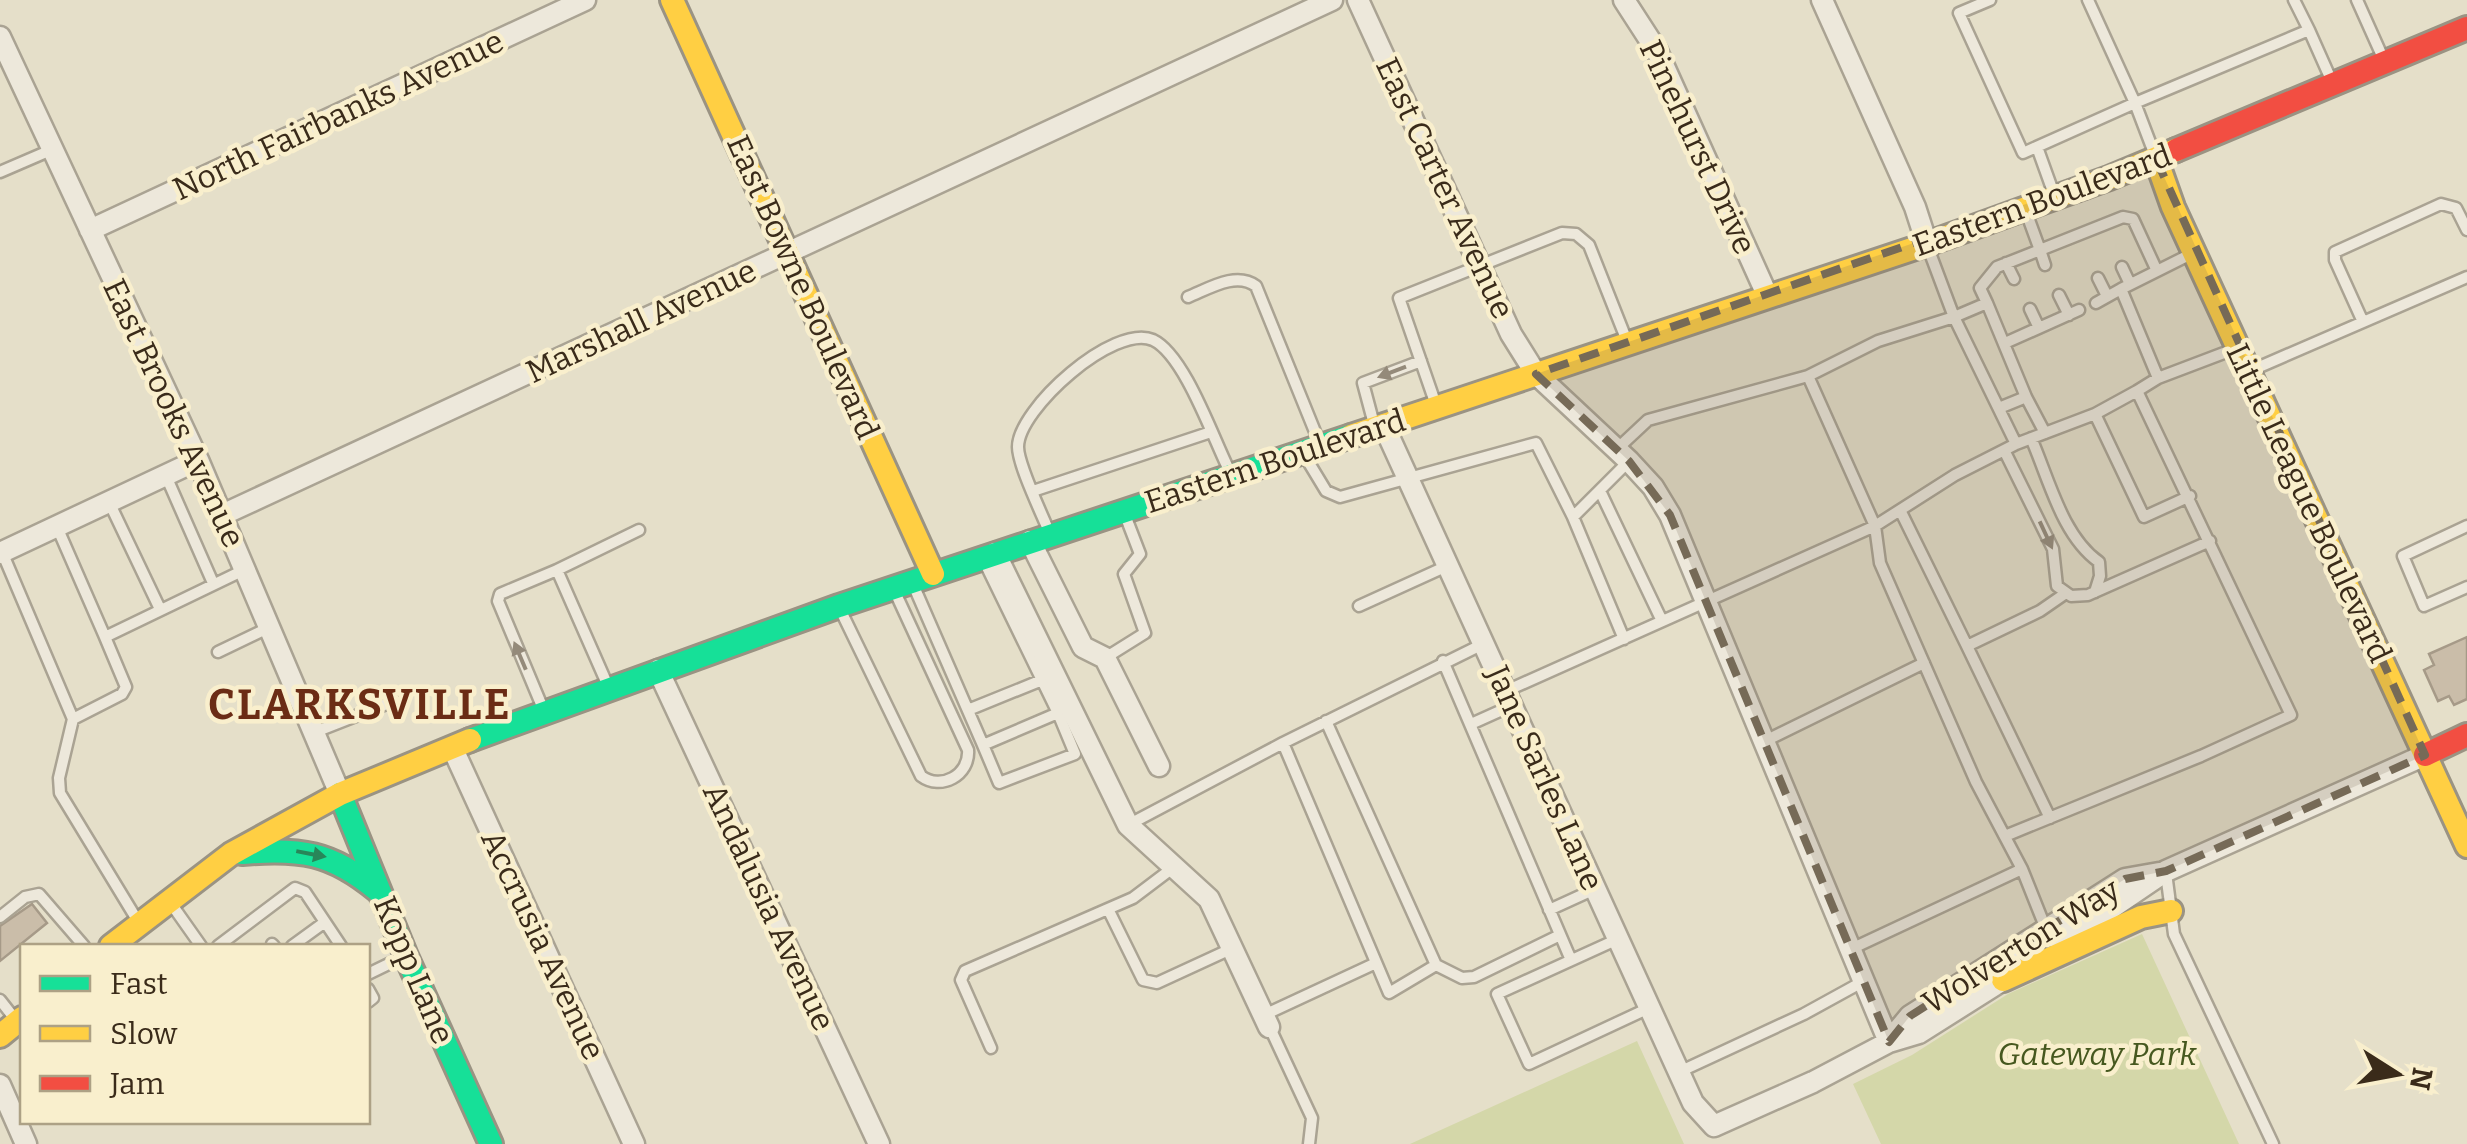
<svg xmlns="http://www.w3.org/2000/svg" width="2467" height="1144" viewBox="0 0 2467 1144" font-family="Bitter,serif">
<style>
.green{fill:#d4d7a9}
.building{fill:#cabda9;stroke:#a69a88;stroke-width:2.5}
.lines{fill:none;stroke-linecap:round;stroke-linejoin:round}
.lane-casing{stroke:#aaa393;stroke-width:15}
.street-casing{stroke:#aaa393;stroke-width:25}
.fast-casing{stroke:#9a9383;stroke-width:28}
.slow-casing{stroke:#9a9383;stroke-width:28}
.jam-casing{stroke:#9a9383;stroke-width:28}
.lane{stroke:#ede8db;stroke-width:10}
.street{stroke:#ede8db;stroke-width:20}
.fast{stroke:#16e098;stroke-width:22}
.slow{stroke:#ffcf43;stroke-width:22}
.jam{stroke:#f24e42;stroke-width:22}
.oneway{fill:#948a7a}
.oneway2{fill:#288659}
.marked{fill:#766a57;fill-opacity:0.2;stroke:#766a57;stroke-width:8;stroke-dasharray:20 12;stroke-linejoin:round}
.labels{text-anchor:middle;stroke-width:9;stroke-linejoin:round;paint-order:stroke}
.street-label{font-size:32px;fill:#3a2b1a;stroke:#f9efcd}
.park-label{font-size:32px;font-style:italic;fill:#46581f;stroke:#f9efcd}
.district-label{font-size:42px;font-weight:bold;letter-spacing:2.5px;fill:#6b2c15;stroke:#f9efcd}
</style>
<rect width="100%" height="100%" fill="#e5dfc9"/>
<path class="green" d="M 2142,934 L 2239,1144 L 1881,1144 L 1853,1084 L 1912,1055 L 2008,994 Z
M 1637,1041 L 1684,1144 L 1410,1144 Z"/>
<path class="building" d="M 2467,637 L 2467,699 L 2454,705 L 2449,696 L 2438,701 L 2424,670 L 2434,665 L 2429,654 Z
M 32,904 L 47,923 L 0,961 L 0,926 Z"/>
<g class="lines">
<defs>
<path id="lane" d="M 1990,0 L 1959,13 L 2023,153 L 2135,103 L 2088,0
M 2357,0 L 2383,58
M 2309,30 L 2333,84
M 2037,147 L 2055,197
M 2156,158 L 2135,103 L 2309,30 L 2294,0
M 0,172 L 51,150
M 2025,209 L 2040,250 L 2123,217 L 2133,219 L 2157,271
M 2006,263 L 2014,279
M 2122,267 L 2130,284
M 2098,278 L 2107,296
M 2059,295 L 2069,315
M 1188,297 C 1208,289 1236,271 1256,286 L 1320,444
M 1987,303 L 2026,397 L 2045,433
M 2096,303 L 2121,289
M 2030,309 L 2039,328
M 2363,322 L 2335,260 L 2335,252 L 2441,204 L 2456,208 L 2467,230
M 2005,343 L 2079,310
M 2250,371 L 2467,277
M 1808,376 L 1878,341 L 1954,317 L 1927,245
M 2158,378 L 2121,289 L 2193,253
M 1436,405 L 1399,298 L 1562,233 L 1576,234 L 1589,245 L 1627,341
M 1999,408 L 2026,397
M 2095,414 L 2144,517 L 2190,496
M 1375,428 L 1363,383 L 1421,361
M 2031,438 C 2049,479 2062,536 2099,562 L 2100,576 L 2095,592
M 2016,444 L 2095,414 L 2137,391
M 1617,449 L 1648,420 L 1808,376 L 1875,526 L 1880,563 L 1976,782 L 2022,869 L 2046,929 L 2056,946
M 2004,450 L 2053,549 L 2057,586 L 2071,596 L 2088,595 L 2210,541
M 1303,453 L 1326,491 L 1340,497 L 1536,443 L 1573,517 L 1624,639
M 166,476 L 213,583
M 1033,491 L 1211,432
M 1600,491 L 1662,621
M 109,502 L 160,609
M 1900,510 L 1967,646
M 1573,517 L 1629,461
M 2467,526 L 2403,556 L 2424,606 L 2467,587
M 57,527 L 105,637
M 1050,534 C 1042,514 1018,465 1018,447 C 1018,409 1114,323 1153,340 C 1185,355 1214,441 1230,472
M 2,552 L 73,719 L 59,778 L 60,793 L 139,923
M 912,582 L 983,745 L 1058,713 L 984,561
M 1359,606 L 1447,566
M 839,607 L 921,776 C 941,791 970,775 968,750 L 895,592
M 218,652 L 270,627
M 1105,658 L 1145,633 L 1124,574 L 1140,554 L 1125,515
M 1443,661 L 1571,960
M 608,686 L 557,570 L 639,530
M 1506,691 L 1875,526 L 1955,475 L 2016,444 L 1954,317 L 1987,303 L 1980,288 L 1997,267 L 2040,250 L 2045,265
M 968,710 L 1042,680
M 544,711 L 498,601 L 500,594 L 557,570
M 73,719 L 122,694 L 126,687 L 105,637 L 244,570
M 1326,721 L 1436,965 L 1389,993 L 1283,743 L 1483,644
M 1471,724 L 1511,706
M 315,732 L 394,701
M 1763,742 L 1924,663
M 983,745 L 999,783 L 1075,754 L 1058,713
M 2050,818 L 1967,646 L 2040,611 L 2066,593
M 1128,825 L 1283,743
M 2005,836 L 2201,756 L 2291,715 L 2137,391 L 2158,378 L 2237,348
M 2166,873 L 2174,934 L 2273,1144
M 170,902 L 201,946
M 1108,909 L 1143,980 L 1157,983 L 1233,948
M 1549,910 L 1595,889
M 0,917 L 25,897 L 39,894 L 84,946
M 1618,939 L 1497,994 L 1529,1064 L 1649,1008
M 272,944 L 274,946
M 218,946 L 295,888 L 305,892 L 341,946
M 292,946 L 325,922
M 1851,949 L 2022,869
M 1436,965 L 1462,978 L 1474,977 L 1560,935
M 368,974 L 405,956
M 368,989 L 373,998 L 368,1002
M 0,1000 L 15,1019
M 1264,1015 L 1376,963
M 1270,1028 L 1312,1118 L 1309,1144
M 991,1048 L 961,980 L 965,971 L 1133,898 L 1174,867
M 1679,1072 L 1804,1014 L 1864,981"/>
<path id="street" d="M 1358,0 L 1511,334 L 1536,374 L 1629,461 L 1653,487 L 1670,515 L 1889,1042
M 1624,0 L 1657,51 L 1768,297
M 1822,0 L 1915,207 L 1927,244
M 0,37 L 198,460 L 340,794
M 90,230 L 585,0
M 1384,426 L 1693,1103 L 1714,1126 L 1813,1082 L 1889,1042 L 1919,1033 L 2014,973
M 222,515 L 1332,0
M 1030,541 L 1083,647 L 1105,658 L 1159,766
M 0,553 L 198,460
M 995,553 L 1128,825 L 1209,899 L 1269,1027
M 658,670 L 879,1144
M 452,747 L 634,1144
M 2063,941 L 2166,871 L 2425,755
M 1890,1040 L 1910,1016 L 2125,879 L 2159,873
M 0,1085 L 26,1144"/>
<path id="fast" d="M 470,740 L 839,606 L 1351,436
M 340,794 L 406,956 L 491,1144
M 242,853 C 300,848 331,852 377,890"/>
<path id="slow" d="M 672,0 L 933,574
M 2156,159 L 2173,207 L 2467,846
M 1351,436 L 1927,244 L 2109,178 L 2176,150
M 111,946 L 231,854 L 340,794 L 470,740
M 2003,980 L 2141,917 L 2171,911
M 0,1036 L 22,1018"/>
<path id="jam" d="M 2176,150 L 2467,28
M 2425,755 L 2467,735"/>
</defs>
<use href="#lane" class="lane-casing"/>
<use href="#street" class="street-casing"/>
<use href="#fast" class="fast-casing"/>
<use href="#slow" class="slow-casing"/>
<use href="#jam" class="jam-casing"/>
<use href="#lane" class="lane"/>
<use href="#street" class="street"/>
<use href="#fast" class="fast"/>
<use href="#slow" class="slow"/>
<use href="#jam" class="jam"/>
</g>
<defs><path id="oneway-solid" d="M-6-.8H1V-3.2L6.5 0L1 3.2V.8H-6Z" transform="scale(2.5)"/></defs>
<g class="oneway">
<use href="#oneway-solid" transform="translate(1392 372) rotate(159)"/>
<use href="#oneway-solid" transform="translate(2046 535) rotate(65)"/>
<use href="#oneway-solid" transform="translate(520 656) rotate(-113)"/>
</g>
<use class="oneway2" href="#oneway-solid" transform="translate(311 854) rotate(11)"/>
<path class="marked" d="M 2156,159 L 2425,755 L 2166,871 L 2125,879 L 1910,1016 L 1889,1042 L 1670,515 L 1629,461 L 1536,374 Z"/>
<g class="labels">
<g class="street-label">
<text transform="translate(338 115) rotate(-25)" y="11">North Fairbanks Avenue</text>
<text transform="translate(1698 147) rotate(65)" y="11">Pinehurst Drive</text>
<text transform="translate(1445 188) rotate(65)" y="11">East Carter Avenue</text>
<text transform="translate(2042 200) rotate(-20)" y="11">Eastern Boulevard</text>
<text transform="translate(803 287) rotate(66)" y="11">East Bowne Boulevard</text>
<text transform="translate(641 321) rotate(-25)" y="11">Marshall Avenue</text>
<text transform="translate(174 413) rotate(65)" y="11">East Brooks Avenue</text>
<text transform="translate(1275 461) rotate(-18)" y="11">Eastern Boulevard</text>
<text transform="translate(2309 503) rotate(65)" y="11">Little League Boulevard</text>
<text transform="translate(1545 778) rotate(66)" y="11">Jane Sarles Lane</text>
<text transform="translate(769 907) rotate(65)" y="11">Andalusia Avenue</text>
<text transform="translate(543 945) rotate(65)" y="11">Accrusia Avenue</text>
<text transform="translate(2021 946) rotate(-32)" y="11">Wolverton Way</text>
<text transform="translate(414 970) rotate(67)" y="11">Kopp Lane</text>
</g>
<g class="park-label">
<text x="2097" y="1065">Gateway Park</text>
</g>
<g class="district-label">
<text x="360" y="719">CLARKSVILLE</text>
</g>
</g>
<rect x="20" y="944" width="350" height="180" fill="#f9efcd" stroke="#ada185" stroke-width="2.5"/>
<rect x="40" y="976" width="50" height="15" fill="#16e098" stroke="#ada185" stroke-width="2.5"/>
<text x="110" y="994" font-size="30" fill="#3a2b1a">Fast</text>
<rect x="40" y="1026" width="50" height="15" fill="#ffcf43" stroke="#ada185" stroke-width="2.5"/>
<text x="110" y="1044" font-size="30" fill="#3a2b1a">Slow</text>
<rect x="40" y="1076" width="50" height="15" fill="#f24e42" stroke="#ada185" stroke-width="2.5"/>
<text x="110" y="1094" font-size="30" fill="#3a2b1a">Jam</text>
<g transform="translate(2397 1074) rotate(101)" stroke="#f9efcd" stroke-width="8" paint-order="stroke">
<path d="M0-8L18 38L0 25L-18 38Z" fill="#3a2b1a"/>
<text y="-15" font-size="28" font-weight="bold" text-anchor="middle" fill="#3a2b1a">N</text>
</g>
</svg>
